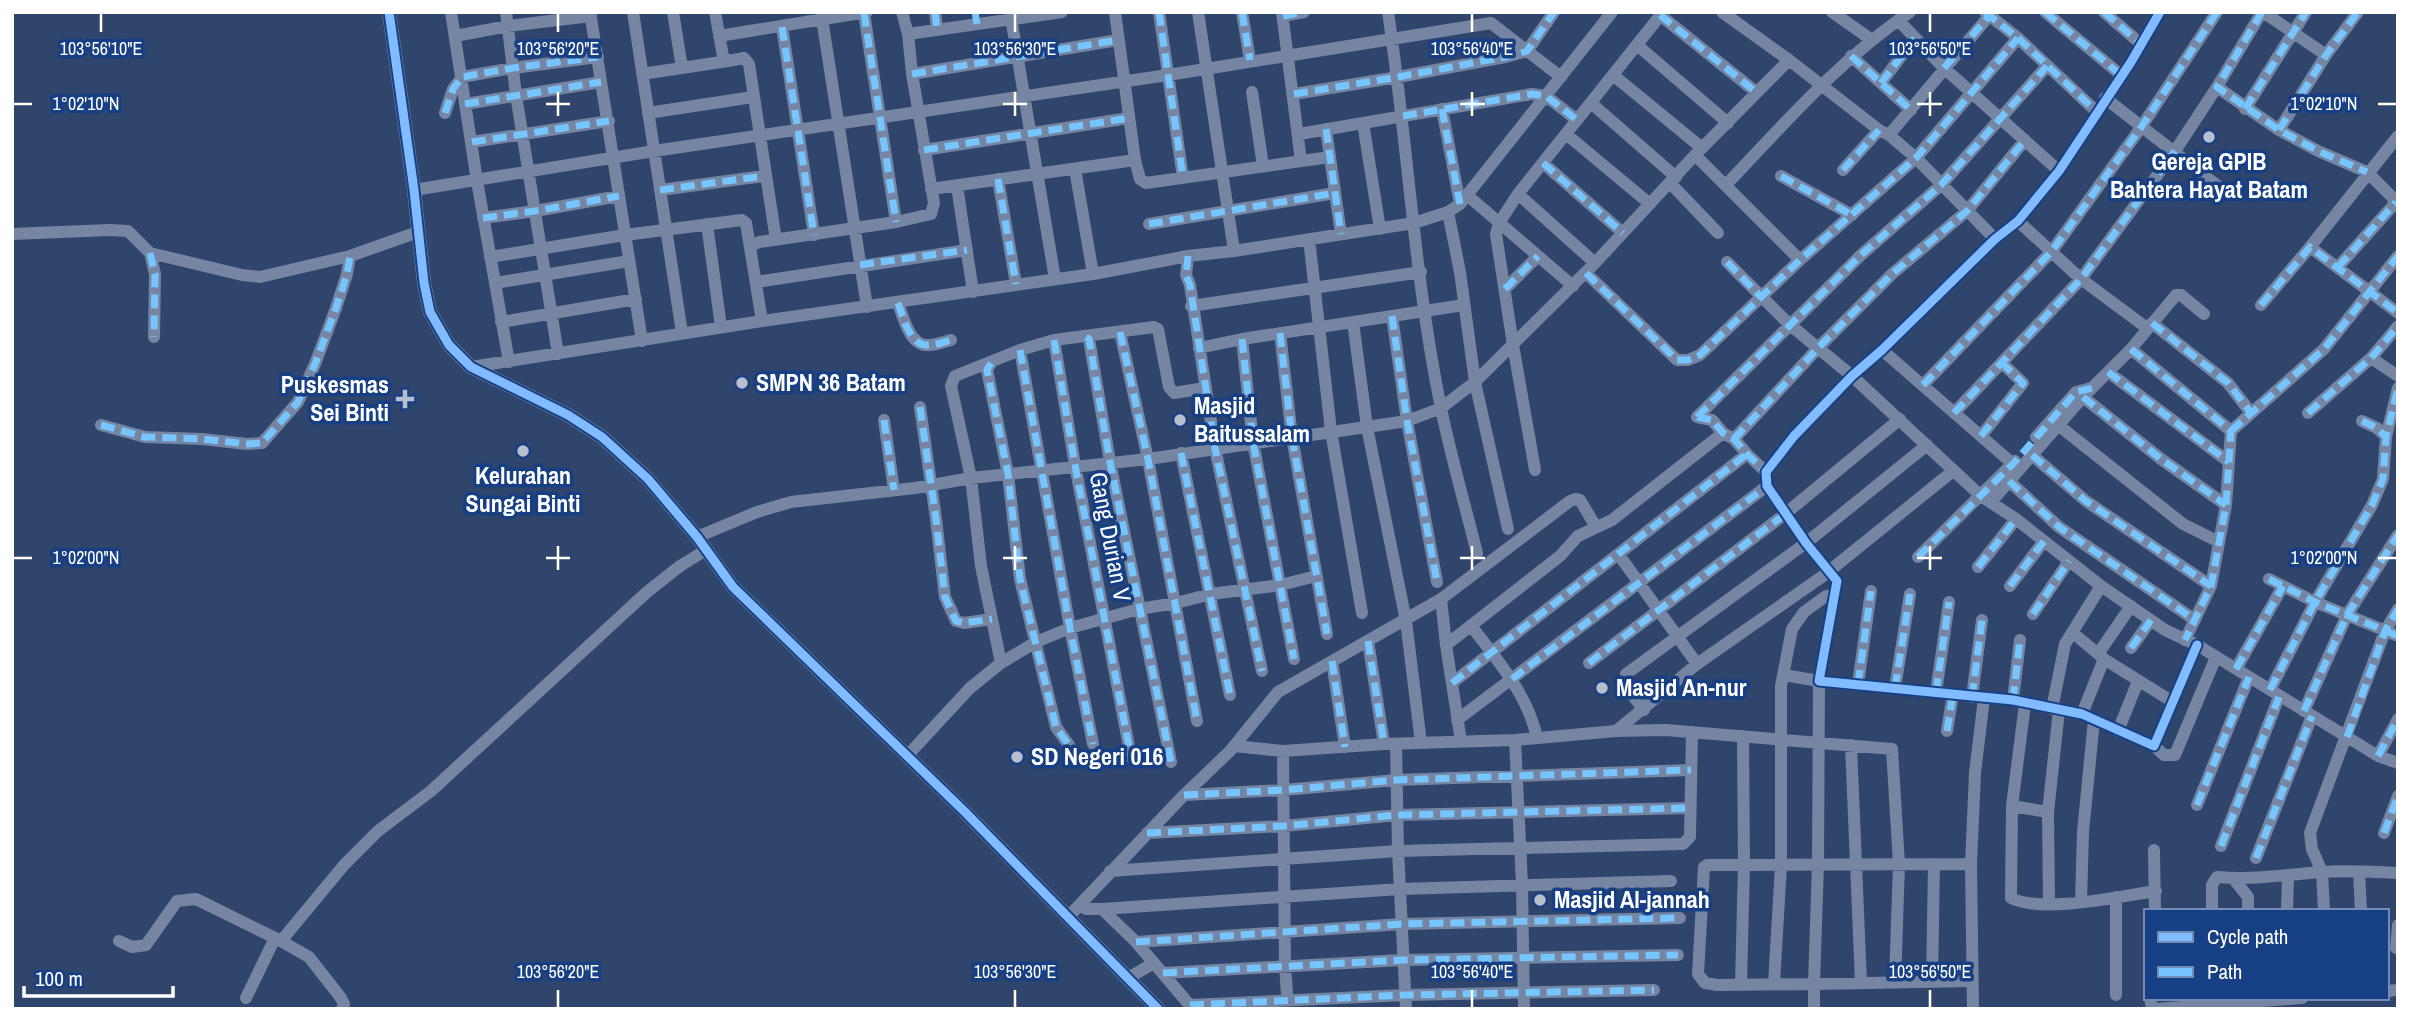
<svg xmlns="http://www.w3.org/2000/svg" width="2410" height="1021" viewBox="0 0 2410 1021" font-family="'Archivo Narrow',sans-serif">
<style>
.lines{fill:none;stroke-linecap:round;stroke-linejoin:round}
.minor{stroke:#7686a2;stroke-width:12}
.tertiary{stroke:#7686a2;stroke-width:14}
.quiet{stroke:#76c5fe;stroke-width:7;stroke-dasharray:14 7;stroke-linecap:butt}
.cycleway-casing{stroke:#173f84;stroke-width:13}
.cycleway{stroke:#80bcff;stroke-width:9}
.ticks{fill:none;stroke:#fff;stroke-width:2.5}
.poi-dot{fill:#b7becc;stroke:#173f84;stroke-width:2.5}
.labels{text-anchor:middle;stroke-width:7;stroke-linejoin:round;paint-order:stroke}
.poi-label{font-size:24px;font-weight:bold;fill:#fff;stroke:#173f84;text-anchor:start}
.street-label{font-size:24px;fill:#fff;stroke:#173f84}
.ticks-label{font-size:18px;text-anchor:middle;fill:#fff;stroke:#173f84;stroke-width:7;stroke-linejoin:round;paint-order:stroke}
</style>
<rect width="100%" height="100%" fill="#30456c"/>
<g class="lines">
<path class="minor" d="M 451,12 L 477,181 L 509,362
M 506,12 L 516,95 L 558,354
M 590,12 L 642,341
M 633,12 L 682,333
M 673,12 L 682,68
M 715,12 L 723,56 L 728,61 L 744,58 L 749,64 L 776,240
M 821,12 L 867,307
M 935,12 L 937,30
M 1010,12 L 1055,279
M 1159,12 L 1183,178
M 1198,12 L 1234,251
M 1242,12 L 1250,60
M 1282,12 L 1301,161
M 1388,12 C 1408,144 1414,278 1441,408 C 1451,457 1465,505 1477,553
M 1722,12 L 1789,60 L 1879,130 L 1889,135 L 1916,158 L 1995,239
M 1832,12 L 1872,40
M 1985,12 L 2018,38 L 2097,112
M 2045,12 L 2121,75
M 2104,12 L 2141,44
M 2160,12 L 2131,62 L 2059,171 L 2018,221 L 1995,239 L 1882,350 L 1852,376 L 1794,436 L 1766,472 L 1767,486 L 1806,543 L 1837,581 L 1819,681 L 2013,700 L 2082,714 L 2154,746 L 2197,645
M 2262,12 L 2217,87 L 2279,130 L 2318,151 L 2367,172 L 2398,203
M 2263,12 L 2326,55
M 864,13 L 896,222
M 1660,15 L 1756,92
M 1283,16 L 1304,12
M 1898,20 L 1944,68 L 2059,171
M 782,27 L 814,235
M 908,34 L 1062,12
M 455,36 L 508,26 L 591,16
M 719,36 L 867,12
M 1637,45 L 1728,123
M 1851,56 L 1911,110
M 642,74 L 728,61
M 912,74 L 1118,40
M 1613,75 L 1702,148
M 1881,83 L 1915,38
M 1252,92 L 1263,166
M 1294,94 L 1398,77 L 1505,57 L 1527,51 L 1554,12
M 2105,98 L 2228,194
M 1591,103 L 1676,177
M 465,104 L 601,82
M 1442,109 L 1460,204
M 2245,109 L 2306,12
M 445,113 L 453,89 L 462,77 L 513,68 L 598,57
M 648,113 L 753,97
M 1363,123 L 1380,229
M 1326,129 L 1341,234
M 2279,130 L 2326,55 L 2358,12
M 1299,134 L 1532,94 L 1546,96 L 1577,120
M 1566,134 L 1650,204
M 1889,135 L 1989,16
M 472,142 L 609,121
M 924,150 L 1129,118
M 1695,155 L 1800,260
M 1135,160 L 1140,179 L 1146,183 L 1330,157
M 1543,163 L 1623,233
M 1075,169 L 1093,274
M 1843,170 L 1879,130
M 1781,176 L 1852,215
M 998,179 L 1016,284
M 1670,183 L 1718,233
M 1726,185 C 1784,124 1839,60 1910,12
M 957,186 L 973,292
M 931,189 L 1135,160 L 1115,12
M 414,190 L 654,151 L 1168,75 L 1491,23 L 1561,77
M 660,190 L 764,176
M 1518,194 L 1595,263
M 1467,195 L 1573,286
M 1448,212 L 1460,272 L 1475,382 L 1508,529
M 483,218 L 535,211 L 619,196
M 2018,221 L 2081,279 L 2147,328
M 707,224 L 721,327
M 1149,224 L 1335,193
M 12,234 L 110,230 L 128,231 L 150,253 L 242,275 L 260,277 L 350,256 L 418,232
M 1309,239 L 1331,431 L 1362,613
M 751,246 L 759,242 L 896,222 L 931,214 L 934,203 L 912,74 L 908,34 L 902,12
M 2310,247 L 2398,136
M 150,253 L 155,274 L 154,337
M 1188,256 L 1186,275 L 1190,285 L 1215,448 L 1262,671
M 490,257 L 625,235 L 742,220 L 746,223 L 762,321
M 1727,262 L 1789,324 L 1852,376 L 1981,496 L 2016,519 L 2101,586 L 2165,630 L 2197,645 L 2378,756 L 2398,763
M 2338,267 L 2398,200
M 1586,273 L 1677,360 L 1688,360 L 1700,355 L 1800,260 L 1916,158 L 2018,38
M 756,282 L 967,250
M 495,283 L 629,261
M 1505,289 L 1538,256
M 898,303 C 903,317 910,347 929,345 C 936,345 944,342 951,340
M 2261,305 L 2310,247 L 2398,313
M 1191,306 L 1421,272
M 1392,316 L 1407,421 L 1437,582
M 501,322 L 636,299
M 1353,322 L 1367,427 L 1406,621 L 1421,743
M 2152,323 L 2228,383 L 2251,413
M 1120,332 L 1148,459 L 1197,721
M 1280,333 L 1292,437 L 1327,634
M 1086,337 L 1089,339 L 1110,462 L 1171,762
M 1242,339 L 1253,442 L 1294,659
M 1054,340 L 1075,465 L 1131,757
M 1199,348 L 1242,339 L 1464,305
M 2131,349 L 2231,431 L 2226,505 L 2211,586 L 2185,640
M 1020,350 L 1070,628 L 1093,744
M 1882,350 L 2013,464
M 2371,358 L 2398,376
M 991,363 L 987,370 L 1008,474 L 1020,579 L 1056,727 L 1073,751
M 471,367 L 762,321 L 1093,274 L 1188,256 L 1234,251 L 1414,223 L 1448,212 L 1460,204 L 1612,12
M 2108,372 L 2229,462
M 1923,385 L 2052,251 L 2142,126 L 2217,12
M 2083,397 L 2161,459 L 2226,505
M 920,407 L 936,519 L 945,597 L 956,621 L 964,623 L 992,619
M 1954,413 L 2081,279 L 2175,151 L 2217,87
M 2308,413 L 2371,358 L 2398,326
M 1697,417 L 1861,255 L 1941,185 L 2047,66
M 1697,417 L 1712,420 L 1723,433 L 1734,439 L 1747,454 L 1766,472
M 884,420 L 894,490
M 2362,421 L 2377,428 L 2386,437
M 101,425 L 145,437 L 202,439 L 247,444 L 262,443 L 298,402 L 315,364 L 336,308 L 347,274 L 350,256
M 2058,425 L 2183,524 L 2219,542
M 2231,431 L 2324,349 L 2398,256
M 1981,436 L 2023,383 L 2002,363
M 2036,437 L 2076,392 L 2091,388
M 1734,439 L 1819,347 L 1892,274 L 1967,211 L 2025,140
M 1181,453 L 1230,695
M 2032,455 L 2086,501 L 2211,586
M 1535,470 L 1513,345 L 1496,234 L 1499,223 L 1518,194 L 1663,12
M 2009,481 L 2059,527 L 2195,620
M 1991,502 L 2083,397 L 2131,349 L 2176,295 L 2181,295 L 2204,314
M 697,537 L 757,512 L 791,502 L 915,488 L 971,478 L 1148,459 L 1407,421 L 1441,408 L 1475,382 L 1595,263 L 1695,155 L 1789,60
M 1619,555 L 1697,664
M 1918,557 L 2015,461
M 1978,567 L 2016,519
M 2269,579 L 2315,602 L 2398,636
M 2010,586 L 2044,541
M 1441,599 L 1446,645
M 2033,614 L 2069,561
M 1472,627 C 1498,661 1528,695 1537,738
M 2072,632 L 2104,659
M 1368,641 L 1384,744
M 2131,648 L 2151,620
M 2098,654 L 2131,606
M 1332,661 L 1345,747
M 1001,663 L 981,566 L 971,478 L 951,386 L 955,376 L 1020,350 L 1054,340 L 1154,327 L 1158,329 L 1169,387 L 1174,393 L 1205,388
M 1589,663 L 1785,514 L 1900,419
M 2236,669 L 2283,586
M 1452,683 L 1747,454
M 1858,684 L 1871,591
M 1895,688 L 1910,594
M 2270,690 L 2315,602 L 2372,505 L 2383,479 L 2386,437 L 2398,388
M 1936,692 L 1949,602
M 1972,697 L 1982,620
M 2013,700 L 2020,640
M 2025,704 L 2012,806 L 2011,898 C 2043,914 2120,896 2156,891
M 2052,709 L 2065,644 L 2101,586
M 1644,710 L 1625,685 L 1626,674 L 1806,543 L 1927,445
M 2304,711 L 2347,615 L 2398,535
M 2082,714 L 2104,659 L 2173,702
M 1457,720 L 1767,486
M 1616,731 L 1697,664 L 1823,576 L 1953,471
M 1947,731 L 1953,694
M 2118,731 L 2138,681
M 1743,736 L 1744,865 L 1707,865 L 1704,867 L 1698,974 L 1705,983 L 1718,985 L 1814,984 L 1818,864 L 1819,681 L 1784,675
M 1515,740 L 1522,884 L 1524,1009
M 1461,741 L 1446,645 L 1560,556 L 1578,536 L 1612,520 L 1723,433
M 1396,744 L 1398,851 L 1406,1009
M 1851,745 L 1861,983
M 1234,746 L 1283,751 L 1384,744 L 1515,740 L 1616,731 L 1666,730 L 1892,749 L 1899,864 L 1895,982
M 2154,746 L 2164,755 L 2175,755 L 2216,657
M 1283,751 L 1285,965 L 1288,1009
M 907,756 L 970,688 L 1001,663 L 1036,642 L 1070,628 L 1139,609 L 1176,603 L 1211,594 L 1281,585 L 1316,576
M 2378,756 L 2398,719
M 1184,795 L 1284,790 L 1396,780 L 1691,770
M 2197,805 L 2249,677
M 2012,806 L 2048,812
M 1147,833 L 1284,826 L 1397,815 L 1689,808
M 2384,833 L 2398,796
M 2221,846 L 2279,697
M 2154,850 L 2155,911
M 2256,858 L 2312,716
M 1110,871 L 1398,851 L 1683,844 L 1690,837 L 1692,732
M 2359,872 L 2361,911
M 2233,878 L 2248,897 L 2248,911
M 2116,897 L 2116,995
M 2081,902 L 2083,832 L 2094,720
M 2049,904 L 2048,812 L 2059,710
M 1080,906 L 1086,909 L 1102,909 L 1400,889 L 1671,881
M 1102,909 L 1136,942 L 1193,1009
M 2212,911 L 2212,885 L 2217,877 C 2256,880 2283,875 2321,872 C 2346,870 2372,872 2398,873
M 2287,911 L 2288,877
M 2324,911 L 2322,872 L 2312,849 L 2310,833 L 2385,631 L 2398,609
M 1069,916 L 1184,795 L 1230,751 L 1278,692 L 1441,599 L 1570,501 L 1575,499 L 1580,500 L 1596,527
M 119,941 L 132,947 L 146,945 L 177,901 L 196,899 L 281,941 L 344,865 L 378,831 L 431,791 L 647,592 L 680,566 L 706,550
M 281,941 L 309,957 L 341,998 L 344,1004 L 342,1009
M 1136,942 L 1402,924 L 1680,918
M 2396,948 L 2398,925
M 1163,973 L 1402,960 L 1678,955
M 1128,978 L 1154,963
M 1932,981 L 1934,864
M 1741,984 L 1744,865 L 1971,864
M 1774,984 L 1781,865 L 1781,686 L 1792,629 L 1804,612 L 1826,596 L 1835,594
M 2387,991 L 2398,990
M 246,998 L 275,938
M 2150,998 L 2152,1008 L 2156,1009 L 2302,998
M 1190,1005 L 1405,995 L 1654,990
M 1814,1009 L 1814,984 L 1972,981
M 1973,1009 L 1971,864 L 1975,773 L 1984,698"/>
<path class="tertiary" d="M 389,12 L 414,190 L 424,283 L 430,312 L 449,345 L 471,367 L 568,415 L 602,437 L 648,479 L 697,537 L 733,587 L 965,812 L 1158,1009"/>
<path class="quiet" d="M 935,12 L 937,30
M 975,12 L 977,24
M 1051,12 L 1051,14
M 1159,12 L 1183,178
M 1242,12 L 1250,60
M 1985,12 L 2018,38 L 2097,112
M 2045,12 L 2121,75
M 2104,12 L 2141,44
M 2262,12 L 2217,87 L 2279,130 L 2318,151 L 2367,172
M 864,13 L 896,222
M 1660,15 L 1756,92
M 1283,16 L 1304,12
M 782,27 L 814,235
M 1851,56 L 1911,110
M 1944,68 L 1989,16
M 912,74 L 1118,40
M 1881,83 L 1915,38
M 1294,94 L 1398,77 L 1505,57 L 1527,51 L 1554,12
M 465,104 L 601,82
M 1442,109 L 1460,204
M 2245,109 L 2306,12
M 445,113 L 453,89 L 462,77 L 513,68 L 598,57
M 1403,116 L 1532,94 L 1546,96 L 1577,120
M 1326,129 L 1341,234
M 2279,130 L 2326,55 L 2358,12
M 472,142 L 609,121
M 924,150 L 1129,118
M 1543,163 L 1623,233
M 1843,170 L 1879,130
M 1781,176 L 1852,215
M 998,179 L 1016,284
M 660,190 L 764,176
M 483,218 L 535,211 L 619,196
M 1149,224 L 1335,193
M 150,253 L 155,274 L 154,337
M 1188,256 L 1186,275 L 1190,285 L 1215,448 L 1262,671
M 1727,262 L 1761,297
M 860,265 L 967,250
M 2338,267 L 2396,202
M 1586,273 L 1677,360 L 1688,360 L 1700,355 L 1800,260 L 1916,158 L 2018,38
M 1505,289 L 1538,256
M 898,303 C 903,317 910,347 929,345 C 936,345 944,342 951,340
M 2261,305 L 2310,247 L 2398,313
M 1392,316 L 1407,421 L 1437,582
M 2152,323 L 2228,383 L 2251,413
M 1120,332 L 1148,459 L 1197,721
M 1280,333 L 1292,437 L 1327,634
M 1086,337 L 1089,339 L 1110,462 L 1171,762
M 1242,339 L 1253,442 L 1294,659
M 1054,340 L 1075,465 L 1131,757
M 2131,349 L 2231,431 L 2226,505 L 2211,586 L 2185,640
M 1020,350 L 1070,628 L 1093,744
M 991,363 L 987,370 L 1008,474 L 1020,579 L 1056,727 L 1073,751
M 2108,372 L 2229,462
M 1923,385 L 2052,251 L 2142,126 L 2217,12
M 2083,397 L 2161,459 L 2226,505
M 920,407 L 936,519 L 945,597 L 956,621 L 964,623 L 992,619
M 1954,413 L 2081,279 L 2175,151
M 2308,413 L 2371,358 L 2398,326
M 1697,417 L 1861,255 L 1941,185 L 2047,66
M 1697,417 L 1712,420 L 1723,433 L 1734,439 L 1747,454 L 1766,472
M 884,420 L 894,490
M 2362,421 L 2377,428 L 2386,437
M 101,425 L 145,437 L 202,439 L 247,444 L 262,443 L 298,402 L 315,364 L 336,308 L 347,274 L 350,256
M 2231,431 L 2324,349 L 2398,256
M 1981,436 L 2023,383 L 2002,363
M 1734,439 L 1819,347 L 1892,274 L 1967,211 L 2025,140
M 1181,453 L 1230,695
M 2032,455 L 2086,501 L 2211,586
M 2009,481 L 2059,527 L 2195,620
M 1918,557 L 2013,464 L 2076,392 L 2092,388
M 1978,567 L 2016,519
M 2269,579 L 2315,602 L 2398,636
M 2010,586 L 2044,541
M 2033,614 L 2069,561
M 1368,641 L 1384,744
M 2131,648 L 2151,620
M 1332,661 L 1345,747
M 1589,663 L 1785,514
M 2236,669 L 2283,586
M 1512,679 L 1767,486
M 1452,683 L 1747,454
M 1858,684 L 1871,591
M 1895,688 L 1910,594
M 2270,690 L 2315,602 L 2372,505 L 2383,479 L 2386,437 L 2398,388
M 1936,692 L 1949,602
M 1972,697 L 1982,620
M 2013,700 L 2020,640
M 2304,711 L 2347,615 L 2398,535
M 1947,731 L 1953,694
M 2347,737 L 2385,631 L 2398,609
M 2378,756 L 2398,719
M 1184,795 L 1284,790 L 1396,780 L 1691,770
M 2197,805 L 2249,677
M 1147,833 L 1284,826 L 1397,815 L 1689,808
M 2384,833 L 2398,796
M 2221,846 L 2279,697
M 2256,858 L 2312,716
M 1136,942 L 1402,924 L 1680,918
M 1163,973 L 1402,960 L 1678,955
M 1190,1005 L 1405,995 L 1654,990"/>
<defs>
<path id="cycleway" d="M 389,12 L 414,190 L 424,283 L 430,312 L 449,345 L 471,367 L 568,415 L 602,437 L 648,479 L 697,537 L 733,587 L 965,812 L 1158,1009
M 2160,12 L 2131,62 L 2059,171 L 2018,221 L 1995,239 L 1882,350 L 1852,376 L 1794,436 L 1766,472 L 1767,486 L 1806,543 L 1837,581 L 1819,681 L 2013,700 L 2082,714 L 2154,746 L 2197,645"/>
</defs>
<use href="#cycleway" class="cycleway-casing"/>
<use href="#cycleway" class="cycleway"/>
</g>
<path class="ticks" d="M 101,14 L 101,32M 558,14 L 558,32M 1015,14 L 1015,32M 1472,14 L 1472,32M 1930,14 L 1930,32M 558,92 L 558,116M 1015,92 L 1015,116M 1472,92 L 1472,116M 1930,92 L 1930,116M 14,104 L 32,104M 546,104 L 570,104M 1003,104 L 1027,104M 1460,104 L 1485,104M 1917,104 L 1942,104M 2378,104 L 2396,104M 558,546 L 558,570M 1015,546 L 1015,570M 1472,546 L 1472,570M 1930,546 L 1930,570M 14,558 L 32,558M 546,558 L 570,558M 1003,558 L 1027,558M 1460,558 L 1485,558M 1917,558 L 1942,558M 2378,558 L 2396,558M 558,990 L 558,1007M 1015,990 L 1015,1007M 1472,990 L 1472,1007M 1930,990 L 1930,1007"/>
<g class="poi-dot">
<circle cx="2209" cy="137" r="7"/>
<circle cx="742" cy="383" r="7"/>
<path d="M401.5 388.5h7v7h7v7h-7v7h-7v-7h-7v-7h7z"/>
<circle cx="1180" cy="420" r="7"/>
<circle cx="523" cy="451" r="7"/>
<circle cx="1602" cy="688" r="7"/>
<circle cx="1017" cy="757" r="7"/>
<circle cx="1540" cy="900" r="7"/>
</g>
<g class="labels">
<g class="poi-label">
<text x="2209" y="170" text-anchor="middle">Gereja GPIB<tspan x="2209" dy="28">Bahtera Hayat Batam</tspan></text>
<text x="756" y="391">SMPN 36 Batam</text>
<text x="389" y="393" text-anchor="end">Puskesmas<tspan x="389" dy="28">Sei Binti</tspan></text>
<text x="1194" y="414">Masjid<tspan x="1194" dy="28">Baitussalam</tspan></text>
<text x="523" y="484" text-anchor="middle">Kelurahan<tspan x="523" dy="28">Sungai Binti</tspan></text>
<text x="1616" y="696">Masjid An-nur</text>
<text x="1031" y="765">SD Negeri 016</text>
<text x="1554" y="908">Masjid Al-jannah</text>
</g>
<g class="street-label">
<text transform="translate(1110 537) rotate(79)" y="8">Gang Durian V</text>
</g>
</g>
<g class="ticks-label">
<text x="101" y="55">103°56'10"E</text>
<text x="558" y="55">103°56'20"E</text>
<text x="1015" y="55">103°56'30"E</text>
<text x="1472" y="55">103°56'40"E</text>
<text x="1930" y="55">103°56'50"E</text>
<text x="86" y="110">1°02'10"N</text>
<text x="2324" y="110">1°02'10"N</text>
<text x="86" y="564">1°02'00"N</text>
<text x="2324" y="564">1°02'00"N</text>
<text x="558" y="978">103°56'20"E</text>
<text x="1015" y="978">103°56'30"E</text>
<text x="1472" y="978">103°56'40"E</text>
<text x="1930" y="978">103°56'50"E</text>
</g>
<rect width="2410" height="1021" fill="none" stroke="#ffffff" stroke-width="28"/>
<rect x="2144" y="909" width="245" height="91" fill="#173f84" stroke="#748cb5" stroke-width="2"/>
<rect x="2158" y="932" width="35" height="10" fill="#80bcff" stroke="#748cb5" stroke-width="2"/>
<text x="2207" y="944" font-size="21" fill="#ffffff">Cycle path</text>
<rect x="2158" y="967" width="35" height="10" fill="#76c5fe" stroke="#748cb5" stroke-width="2"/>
<text x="2207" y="979" font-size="21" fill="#ffffff">Path</text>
<path d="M24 986v10h149v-10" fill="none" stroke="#ffffff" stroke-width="3.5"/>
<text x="35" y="986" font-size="21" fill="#ffffff" stroke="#173f84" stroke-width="5" paint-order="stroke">100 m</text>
</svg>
